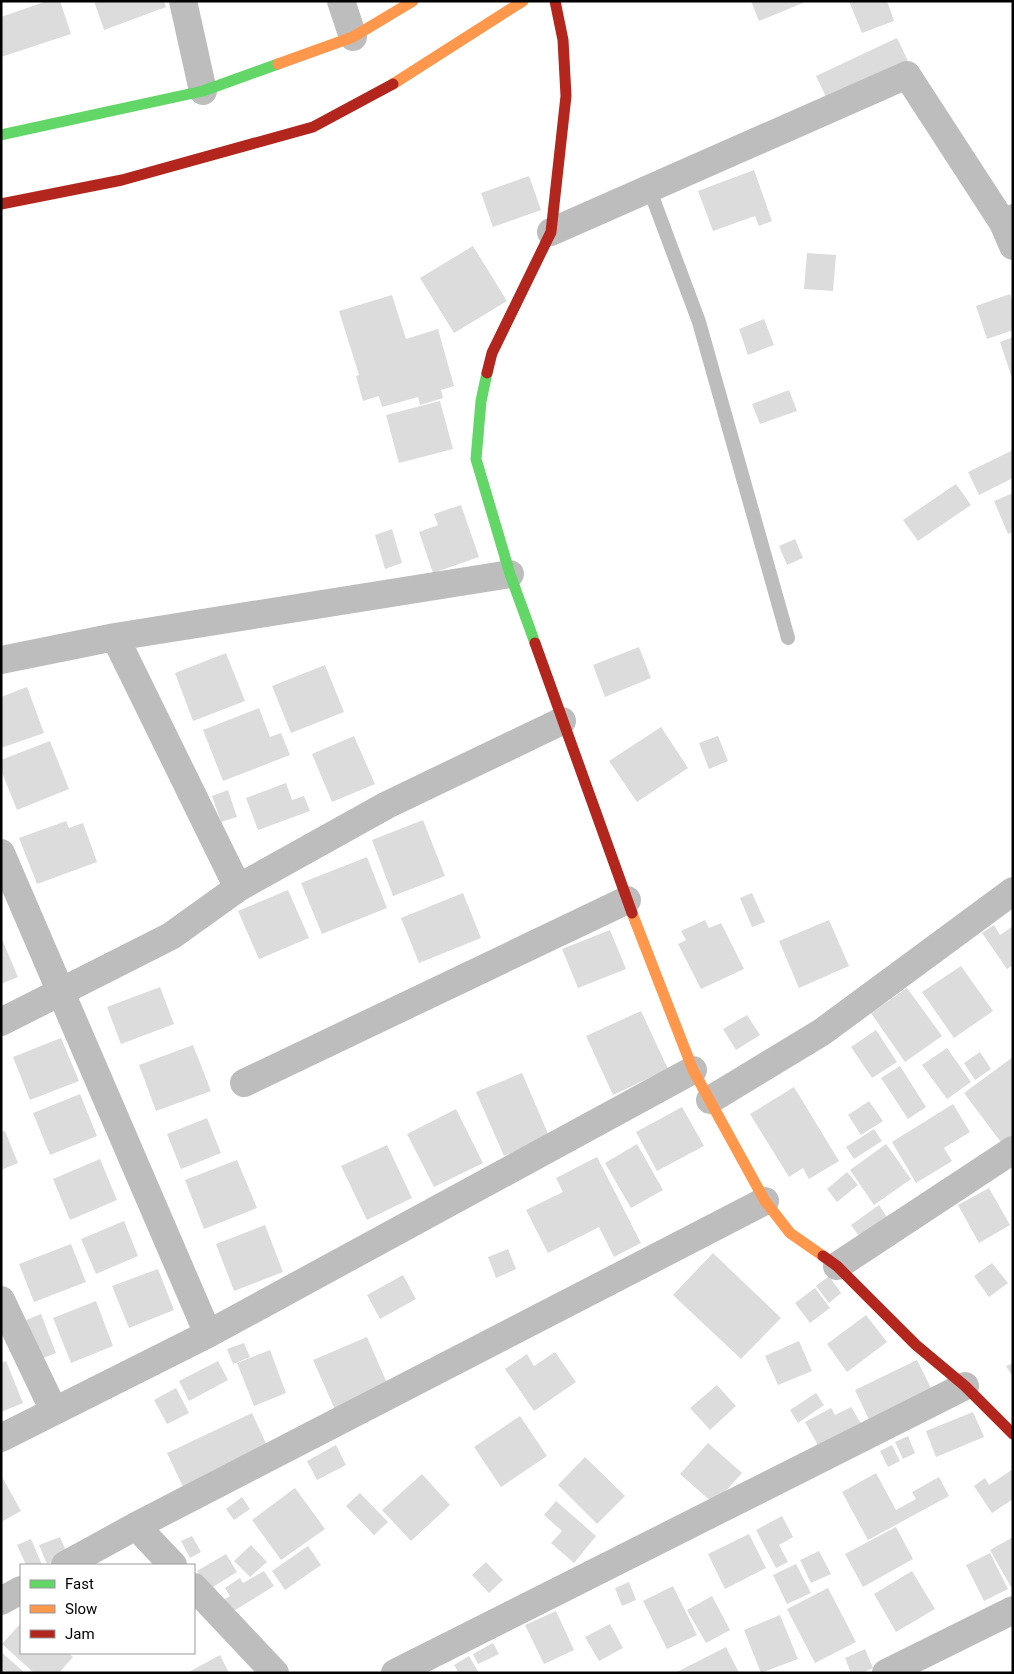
<svg xmlns="http://www.w3.org/2000/svg" width="1014" height="1674" viewBox="0 0 1014 1674" font-family="Roboto,sans-serif">
<style>
.building{fill:#dcdcdc}
.lines{fill:none;stroke-linecap:round;stroke-linejoin:round}
.lane{stroke:#bdbdbd;stroke-width:14}
.street{stroke:#bdbdbd;stroke-width:28}
.fast{stroke:#63d668;stroke-width:11}
.slow{stroke:#ff974d;stroke-width:11}
.jam{stroke:#b3261e;stroke-width:11}
</style>
<rect width="100%" height="100%" fill="#fff"/>
<path class="building" d="M 47,1 L 60,1 L 71,34 L 1,57 L 1,17 Z
M 94,1 L 164,1 L 166,7 L 104,30 Z
M 751,1 L 808,1 L 759,21 Z
M 849,1 L 887,1 L 894,21 L 862,33 Z
M 897,38 L 909,63 L 828,101 L 816,76 Z
M 754,170 L 772,221 L 759,226 L 755,216 L 713,231 L 698,191 Z
M 529,176 L 541,210 L 493,227 L 481,193 Z
M 473,246 L 507,301 L 454,333 L 420,278 Z
M 807,253 L 836,255 L 833,291 L 804,289 Z
M 1010,294 L 1013,303 L 1013,330 L 987,339 L 976,306 Z
M 392,295 L 406,339 L 438,329 L 454,386 L 441,390 L 443,398 L 420,405 L 418,397 L 382,407 L 379,396 L 363,401 L 356,376 L 359,375 L 339,311 Z
M 764,319 L 774,345 L 748,355 L 739,329 Z
M 1013,337 L 1013,378 L 1012,378 L 1000,342 Z
M 789,390 L 797,411 L 760,424 L 752,404 Z
M 440,401 L 453,449 L 399,463 L 386,415 Z
M 1013,450 L 1013,478 L 979,495 L 968,472 Z
M 956,484 L 971,505 L 918,541 L 903,520 Z
M 1013,493 L 1013,532 L 1008,534 L 994,501 Z
M 461,505 L 479,557 L 433,573 L 419,532 L 438,525 L 434,514 Z
M 392,529 L 402,563 L 385,569 L 375,535 Z
M 795,539 L 803,558 L 787,565 L 779,546 Z
M 639,647 L 651,678 L 605,697 L 593,665 Z
M 226,653 L 245,701 L 193,721 L 175,673 Z
M 325,665 L 344,712 L 291,733 L 272,686 Z
M 27,687 L 44,733 L 1,748 L 1,697 Z
M 259,708 L 270,737 L 281,733 L 290,755 L 223,781 L 203,730 Z
M 661,727 L 688,768 L 637,802 L 609,761 Z
M 354,736 L 375,784 L 332,802 L 312,754 Z
M 718,736 L 728,761 L 709,769 L 699,743 Z
M 50,741 L 69,789 L 17,810 L 1,770 L 1,760 Z
M 286,783 L 292,800 L 304,796 L 310,811 L 258,830 L 246,798 Z
M 228,790 L 237,817 L 221,822 L 212,796 Z
M 423,820 L 445,876 L 393,896 L 372,840 Z
M 66,821 L 69,828 L 83,823 L 97,862 L 37,884 L 19,838 Z
M 367,857 L 387,908 L 322,934 L 301,883 Z
M 288,890 L 309,938 L 259,959 L 238,911 Z
M 463,893 L 481,938 L 419,963 L 401,918 Z
M 752,893 L 765,922 L 752,927 L 740,898 Z
M 705,920 L 709,928 L 721,923 L 744,969 L 701,989 L 678,944 L 686,940 L 681,931 Z
M 829,920 L 849,966 L 799,988 L 779,941 Z
M 994,925 L 1000,935 L 1013,926 L 1013,965 L 1007,969 L 982,933 Z
M 610,930 L 626,969 L 578,988 L 562,949 Z
M 1,937 L 18,977 L 1,984 Z
M 961,966 L 993,1011 L 954,1038 L 922,992 Z
M 160,987 L 174,1024 L 121,1044 L 107,1007 Z
M 907,988 L 942,1036 L 905,1062 L 871,1013 Z
M 641,1011 L 668,1069 L 613,1095 L 586,1036 Z
M 747,1015 L 760,1035 L 736,1050 L 723,1029 Z
M 876,1030 L 897,1062 L 872,1078 L 851,1047 Z
M 61,1038 L 79,1081 L 30,1100 L 13,1057 Z
M 193,1045 L 211,1091 L 156,1111 L 139,1065 Z
M 947,1048 L 971,1082 L 947,1099 L 922,1065 Z
M 980,1052 L 991,1069 L 975,1080 L 964,1063 Z
M 1013,1057 L 1013,1144 L 1006,1149 L 964,1093 Z
M 900,1066 L 926,1107 L 908,1119 L 881,1078 Z
M 522,1073 L 549,1136 L 504,1156 L 476,1092 Z
M 794,1087 L 839,1161 L 809,1179 L 803,1168 L 789,1177 L 750,1114 Z
M 80,1094 L 97,1136 L 50,1155 L 33,1113 Z
M 869,1101 L 883,1121 L 861,1135 L 848,1115 Z
M 953,1104 L 970,1132 L 944,1148 L 952,1161 L 916,1183 L 892,1142 Z
M 682,1107 L 704,1146 L 657,1171 L 636,1132 Z
M 456,1109 L 483,1163 L 434,1187 L 407,1134 Z
M 207,1118 L 221,1153 L 181,1169 L 167,1134 Z
M 874,1129 L 882,1141 L 854,1159 L 846,1147 Z
M 5,1131 L 18,1163 L 1,1170 L 1,1132 Z
M 637,1144 L 663,1190 L 631,1208 L 605,1163 Z
M 886,1144 L 911,1179 L 874,1205 L 850,1170 Z
M 387,1145 L 412,1198 L 367,1220 L 341,1166 Z
M 597,1157 L 641,1243 L 614,1257 L 599,1227 L 548,1253 L 526,1210 L 563,1192 L 556,1178 Z
M 100,1159 L 117,1200 L 70,1220 L 53,1179 Z
M 237,1160 L 257,1208 L 204,1229 L 185,1180 Z
M 847,1172 L 858,1185 L 837,1202 L 827,1189 Z
M 989,1188 L 1010,1225 L 979,1243 L 958,1205 Z
M 879,1205 L 889,1220 L 862,1240 L 851,1225 Z
M 124,1221 L 138,1256 L 96,1274 L 81,1239 Z
M 265,1225 L 283,1272 L 234,1291 L 216,1244 Z
M 71,1244 L 86,1282 L 34,1302 L 19,1264 Z
M 508,1249 L 516,1269 L 496,1278 L 488,1257 Z
M 713,1253 L 781,1318 L 741,1359 L 673,1295 Z
M 992,1263 L 1008,1283 L 989,1297 L 974,1276 Z
M 158,1269 L 174,1310 L 129,1328 L 112,1286 Z
M 403,1275 L 416,1299 L 380,1319 L 367,1295 Z
M 829,1276 L 841,1293 L 829,1303 L 816,1286 Z
M 815,1288 L 830,1308 L 810,1323 L 795,1303 Z
M 96,1301 L 113,1346 L 71,1363 L 53,1318 Z
M 41,1314 L 56,1353 L 41,1359 L 26,1320 Z
M 866,1315 L 887,1342 L 847,1372 L 827,1344 Z
M 367,1337 L 390,1390 L 337,1414 L 313,1360 Z
M 799,1341 L 812,1371 L 778,1385 L 765,1356 Z
M 244,1343 L 250,1357 L 233,1364 L 227,1349 Z
M 270,1350 L 286,1393 L 254,1406 L 237,1363 Z
M 555,1352 L 576,1382 L 534,1411 L 505,1369 L 527,1354 L 534,1366 Z
M 917,1360 L 934,1394 L 871,1424 L 855,1390 Z
M 6,1361 L 23,1403 L 1,1412 L 1,1363 Z
M 218,1361 L 228,1380 L 189,1401 L 179,1381 Z
M 1013,1363 L 1013,1377 L 1006,1366 Z
M 717,1385 L 736,1406 L 710,1430 L 690,1408 Z
M 176,1388 L 189,1413 L 167,1424 L 154,1400 Z
M 816,1393 L 824,1405 L 798,1423 L 790,1410 Z
M 851,1407 L 862,1425 L 820,1449 L 805,1422 L 831,1408 L 835,1415 Z
M 973,1412 L 984,1437 L 936,1457 L 926,1431 Z
M 252,1413 L 269,1450 L 185,1491 L 167,1453 Z
M 520,1416 L 547,1456 L 501,1487 L 474,1447 Z
M 908,1436 L 915,1453 L 903,1459 L 895,1442 Z
M 708,1443 L 742,1473 L 714,1504 L 680,1474 Z
M 336,1445 L 346,1465 L 317,1480 L 307,1461 Z
M 892,1445 L 900,1461 L 888,1467 L 880,1451 Z
M 585,1457 L 625,1496 L 597,1524 L 558,1485 Z
M 1013,1469 L 1013,1499 L 992,1513 L 974,1486 L 985,1478 L 989,1485 Z
M 876,1473 L 896,1510 L 916,1499 L 912,1492 L 939,1477 L 949,1496 L 868,1540 L 842,1492 Z
M 422,1474 L 450,1505 L 411,1541 L 382,1510 Z
M 1,1475 L 21,1511 L 1,1522 Z
M 295,1488 L 325,1529 L 281,1560 L 252,1520 Z
M 360,1493 L 388,1522 L 374,1535 L 346,1506 Z
M 242,1497 L 250,1509 L 234,1520 L 226,1509 Z
M 556,1501 L 596,1536 L 574,1563 L 551,1543 L 562,1531 L 544,1515 Z
M 782,1516 L 793,1537 L 779,1545 L 788,1562 L 776,1568 L 756,1530 Z
M 896,1527 L 913,1559 L 863,1587 L 845,1554 Z
M 749,1534 L 766,1568 L 725,1589 L 708,1554 Z
M 192,1536 L 201,1552 L 190,1558 L 181,1541 Z
M 60,1537 L 68,1556 L 47,1564 L 39,1545 Z
M 1013,1537 L 1013,1586 L 1011,1587 L 990,1550 Z
M 31,1539 L 42,1565 L 26,1565 L 17,1545 Z
M 251,1545 L 267,1562 L 250,1577 L 234,1561 Z
M 308,1546 L 321,1565 L 285,1590 L 272,1571 Z
M 819,1551 L 831,1574 L 811,1583 L 800,1560 Z
M 990,1553 L 1008,1589 L 984,1601 L 966,1565 Z
M 226,1554 L 237,1572 L 208,1590 L 197,1571 Z
M 486,1562 L 503,1580 L 489,1593 L 472,1575 Z
M 796,1564 L 811,1593 L 787,1604 L 773,1575 Z
M 264,1571 L 274,1586 L 229,1614 L 221,1601 L 230,1596 L 225,1588 L 240,1578 L 243,1583 Z
M 912,1571 L 935,1609 L 896,1632 L 874,1594 Z
M 629,1582 L 636,1600 L 622,1606 L 615,1588 Z
M 673,1586 L 697,1635 L 667,1649 L 643,1601 Z
M 828,1588 L 856,1642 L 815,1663 L 787,1609 Z
M 712,1596 L 730,1630 L 706,1643 L 687,1610 Z
M 556,1611 L 574,1650 L 544,1664 L 525,1625 Z
M 780,1615 L 798,1659 L 761,1673 L 744,1630 Z
M 21,1623 L 21,1653 L 68,1653 L 73,1657 L 59,1673 L 34,1673 L 2,1644 Z
M 610,1624 L 623,1648 L 599,1661 L 585,1637 Z
M 493,1643 L 499,1654 L 478,1664 L 473,1654 Z
M 726,1647 L 739,1673 L 675,1673 Z
M 865,1649 L 873,1668 L 862,1673 L 851,1673 L 845,1658 Z
M 1,1652 L 23,1671 L 21,1673 L 1,1673 Z
M 220,1655 L 229,1673 L 187,1673 Z
M 469,1656 L 479,1673 L 459,1673 L 454,1665 Z"/>
<g class="lines">
<path class="lane" d="M 649,188 L 699,322 L 788,638"/>
<path class="street" d="M 183,1 L 203,91
M 341,1 L 353,37
M 1003,223 L 1013,246
M 551,232 L 907,75 L 1003,223 L 1013,218
M 115,637 L 238,888
M 1,660 L 115,637 L 510,574
M 1,853 L 208,1334
M 1,1022 L 171,936 L 238,888 L 387,805 L 562,721
M 244,1083 L 627,900
M 710,1100 L 822,1032 L 1013,891
M 837,1266 L 1013,1150
M 1,1300 L 54,1411
M 1,1438 L 208,1334 L 693,1070
M 65,1565 L 136,1526
M 173,1565 L 136,1526 L 765,1201
M 194,1587 L 275,1673
M 1,1601 L 21,1590
M 395,1673 L 965,1386
M 886,1673 L 1013,1610"/>
<path class="fast" d="M 1,135 L 203,91 L 278,64
M 487,373 L 481,401 L 476,459 L 510,574 L 535,643"/>
<path class="slow" d="M 278,64 L 353,37 L 413,1
M 393,84 L 523,1
M 632,913 L 693,1070 L 765,1201 L 790,1233 L 823,1256"/>
<path class="jam" d="M 1,204 L 122,180 L 313,127 L 393,84
M 487,373 L 492,353 L 551,232 L 566,96 L 563,40 L 555,1
M 535,643 L 632,913
M 823,1256 L 837,1266 L 916,1345 L 965,1386 L 1013,1434"/>
</g>
<rect width="1014" height="1674" fill="none" stroke="#000000" stroke-width="5"/>
<rect x="20" y="1564" width="175" height="90" fill="#ffffff" stroke="#999999"/>
<rect x="30" y="1580" width="25" height="8" fill="#63d668" stroke="#999999"/>
<text x="65" y="1589" font-size="15" fill="#000000">Fast</text>
<rect x="30" y="1605" width="25" height="8" fill="#ff974d" stroke="#999999"/>
<text x="65" y="1614" font-size="15" fill="#000000">Slow</text>
<rect x="30" y="1630" width="25" height="8" fill="#b3261e" stroke="#999999"/>
<text x="65" y="1639" font-size="15" fill="#000000">Jam</text>
</svg>
